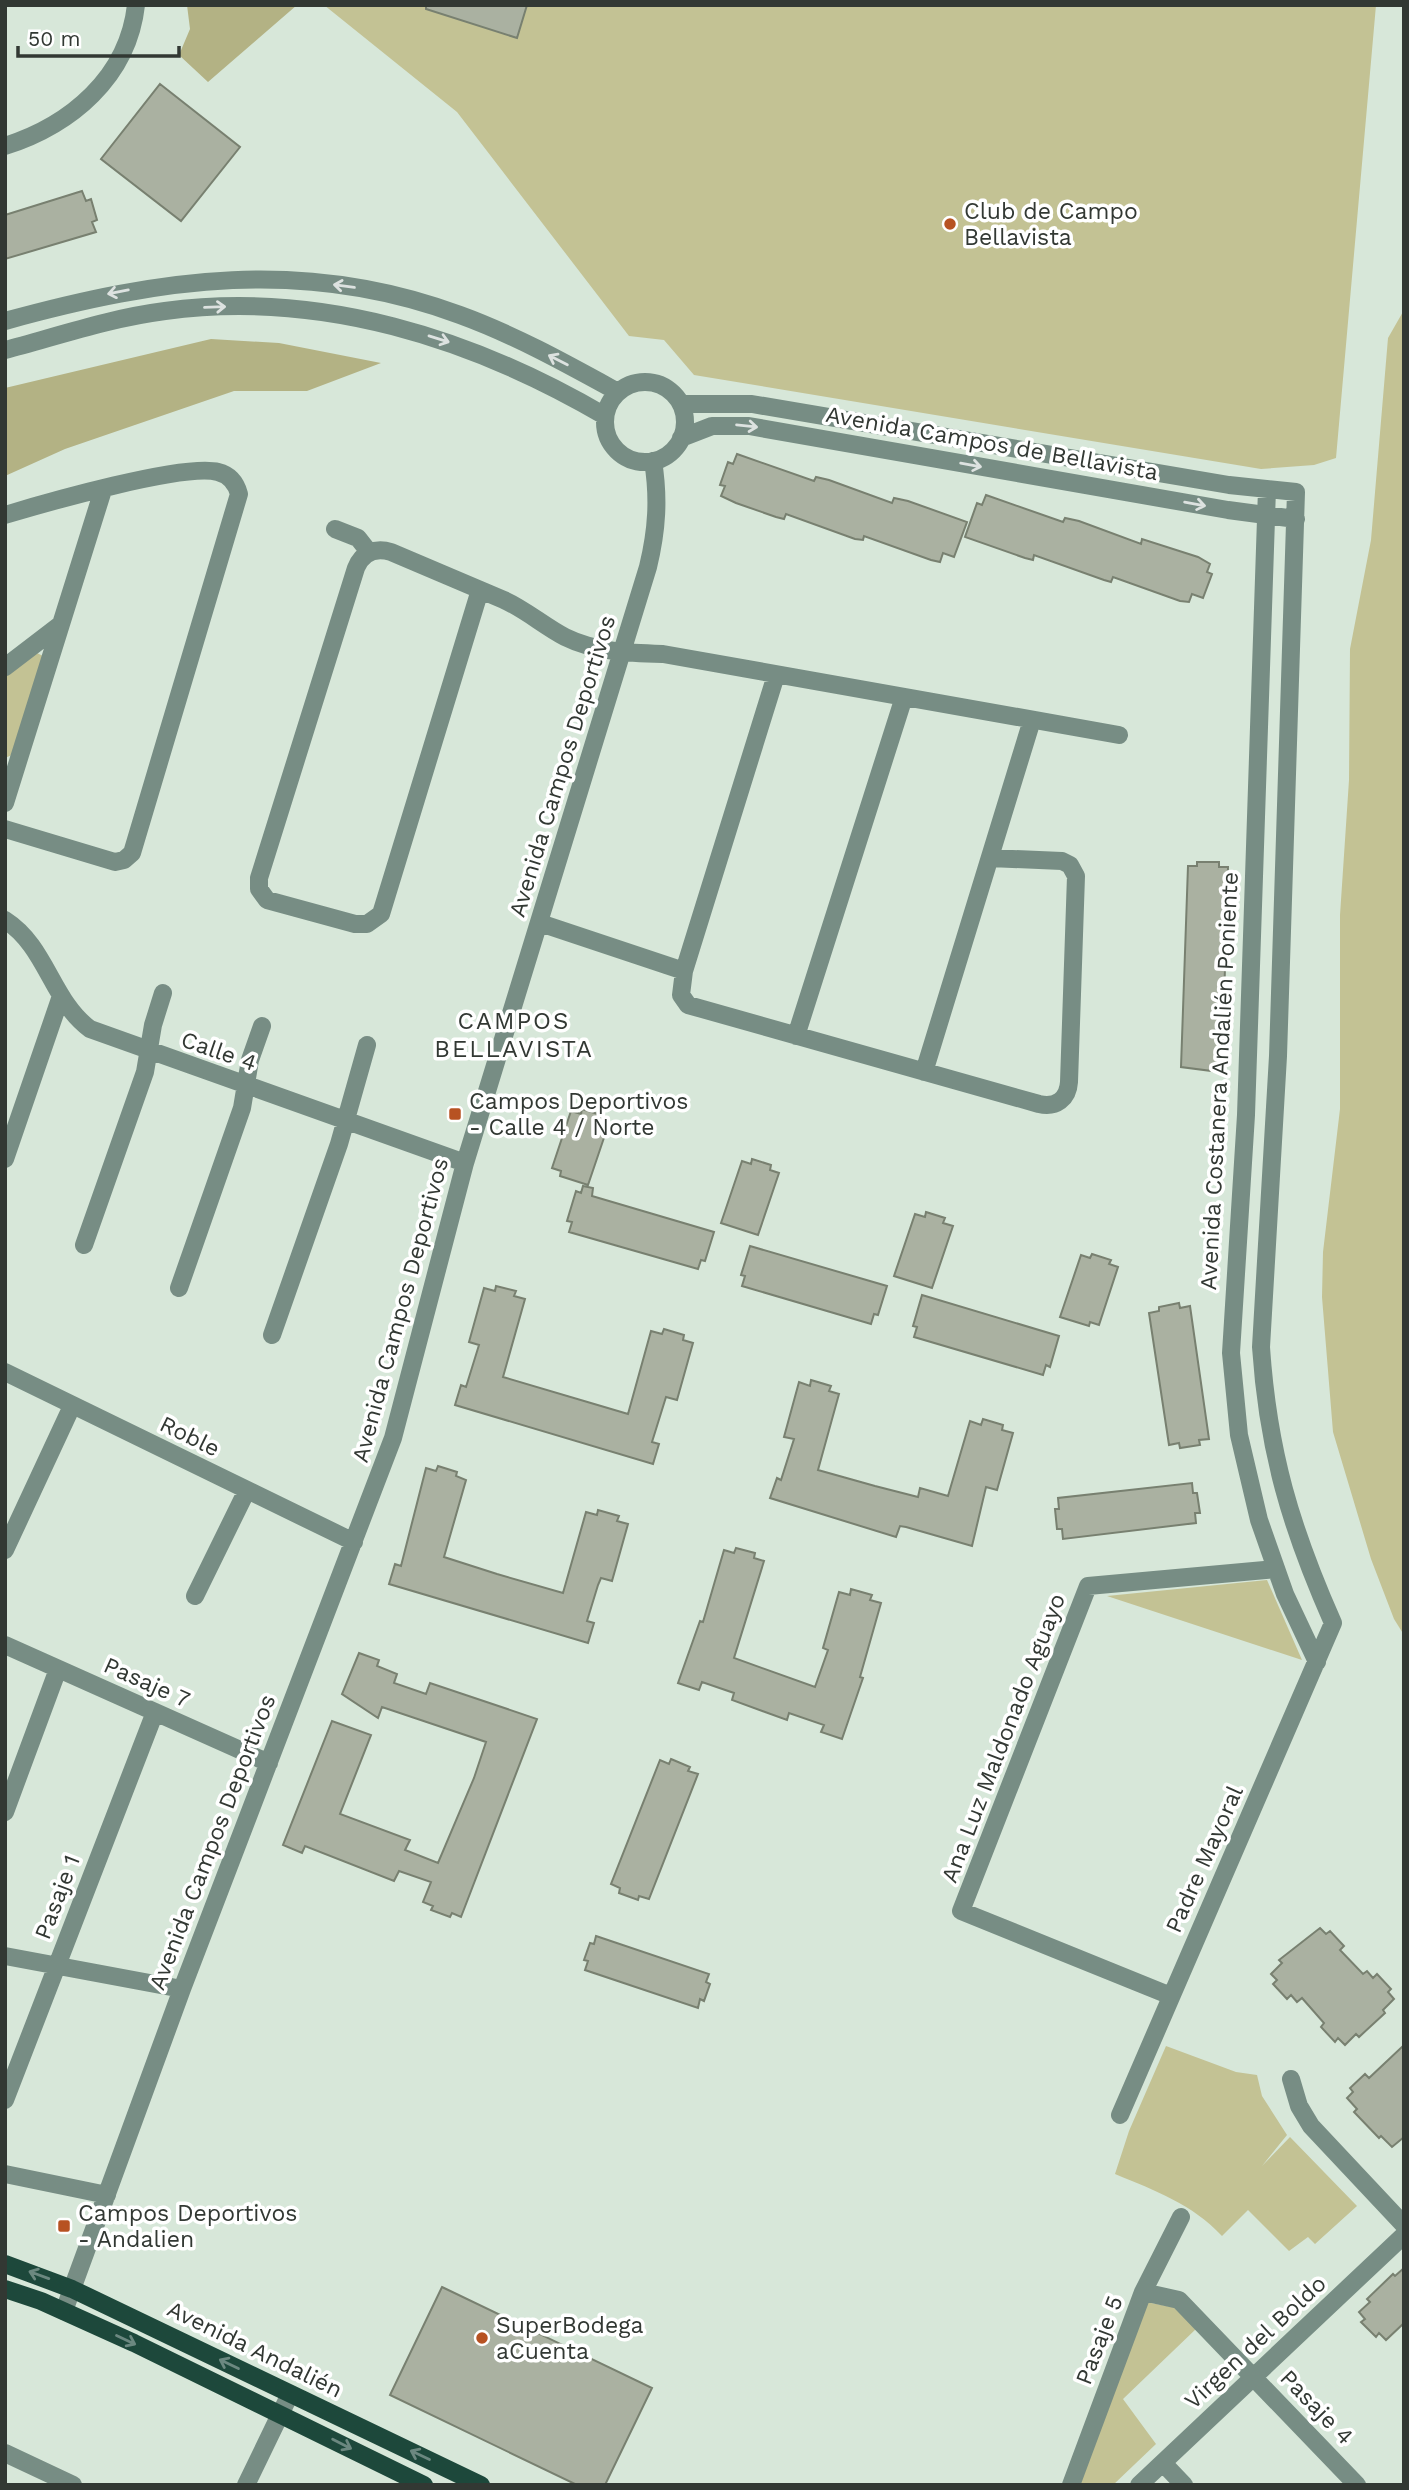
<svg xmlns="http://www.w3.org/2000/svg" width="1409" height="2490" viewBox="0 0 1409 2490" font-family="'Work Sans',sans-serif">
<style>
.green{fill:#c3c294}
.forest{fill:#b3b284}
.building{fill:#aab1a1;stroke:#788070;stroke-width:2}
.lines{fill:none;stroke-linecap:round;stroke-linejoin:round}
.minor{stroke:#778d84;stroke-width:18}
.major{stroke:#1d483b;stroke-width:18}
.oneway{stroke:#dde2e0}
.oneway2{stroke:#6c8880}
.poi-dot{fill:#b75222;stroke:#fff;stroke-width:2.5}
.labels{text-anchor:middle;stroke-width:7;stroke-linejoin:round;paint-order:stroke}
.poi-label{font-size:23px;fill:#323833;stroke:#fff;text-anchor:start}
.street-label{font-size:23px;fill:#323833;stroke:#fff}
.neighbourhood-label{font-size:24px;letter-spacing:2px;fill:#323833;stroke:#fff}
</style>
<rect width="100%" height="100%" fill="#d7e7d9"/>
<path class="green" d="M 324,5 L 1376,5 L 1336,458 L 1314,465 L 1261,469 L 694,375 L 664,340 L 629,336 L 457,112 Z
M 1404,310 L 1404,1635 L 1394,1619 L 1371,1559 L 1333,1432 L 1322,1297 L 1323,1252 L 1340,1109 L 1340,915 L 1349,780 L 1350,649 L 1371,540 L 1388,338 Z
M 37,653 L 45,657 L 12,755 L 5,758 L 5,676 Z
M 1267,1580 L 1302,1660 L 1107,1596 Z
M 1166,2046 L 1236,2072 L 1257,2075 L 1262,2096 L 1287,2135 L 1262,2166 L 1290,2137 L 1357,2206 L 1315,2244 L 1308,2237 L 1289,2251 L 1248,2210 L 1222,2236 C 1192,2204 1156,2191 1115,2174 L 1129,2131 Z
M 1146,2302 L 1177,2308 L 1197,2328 L 1123,2399 L 1156,2444 L 1113,2485 L 1079,2485 Z"/>
<path class="forest" d="M 187,5 L 297,5 L 208,82 L 179,55 L 190,29 Z
M 211,339 L 279,343 L 381,363 L 307,391 L 234,391 L 65,449 L 5,476 L 5,388 Z"/>
<path class="building" d="M 426,5 L 527,5 L 517,38 L 426,9 Z
M 160,84 L 240,147 L 181,221 L 101,159 Z
M 82,191 L 86,201 L 91,199 L 97,220 L 92,222 L 96,232 L 5,259 L 5,215 Z
M 737,454 L 814,481 L 816,477 L 829,480 L 892,503 L 894,498 L 908,501 L 967,522 L 954,557 L 943,553 L 940,562 L 931,560 L 864,536 L 863,540 L 855,539 L 786,514 L 784,519 L 776,517 L 736,503 L 721,496 L 725,486 L 720,485 L 728,462 L 733,464 Z
M 986,495 L 1063,522 L 1065,518 L 1079,521 L 1141,544 L 1142,539 L 1198,557 L 1210,564 L 1207,572 L 1212,574 L 1203,598 L 1192,594 L 1189,602 L 1180,601 L 1113,577 L 1111,582 L 1104,580 L 1034,555 L 1033,560 L 1025,558 L 965,537 L 977,503 L 982,505 Z
M 1197,862 L 1219,862 L 1219,867 L 1228,867 L 1222,1068 L 1212,1068 L 1212,1071 L 1181,1067 L 1188,866 L 1197,866 Z
M 582,1109 L 601,1115 L 599,1120 L 609,1123 L 588,1185 L 560,1176 L 561,1171 L 552,1168 L 571,1111 L 581,1114 Z
M 752,1159 L 771,1165 L 770,1170 L 779,1173 L 758,1235 L 721,1223 L 742,1161 L 751,1164 Z
M 583,1186 L 593,1188 L 592,1196 L 714,1232 L 705,1261 L 701,1260 L 698,1269 L 569,1232 L 572,1222 L 567,1221 L 576,1191 L 581,1193 Z
M 926,1212 L 945,1218 L 943,1223 L 953,1226 L 932,1288 L 894,1276 L 915,1214 L 925,1217 Z
M 750,1246 L 887,1286 L 878,1315 L 874,1314 L 871,1324 L 742,1286 L 745,1276 L 741,1275 Z
M 1092,1254 L 1111,1260 L 1109,1264 L 1118,1267 L 1099,1325 L 1090,1322 L 1089,1326 L 1060,1317 L 1081,1255 L 1090,1258 Z
M 496,1286 L 516,1291 L 514,1296 L 525,1299 L 503,1377 L 601,1406 L 628,1414 L 651,1331 L 662,1334 L 664,1329 L 684,1335 L 683,1340 L 693,1343 L 677,1400 L 666,1397 L 652,1442 L 659,1444 L 653,1464 L 455,1405 L 461,1385 L 466,1387 L 479,1345 L 469,1342 L 484,1288 L 495,1291 Z
M 922,1295 L 1059,1336 L 1050,1367 L 1046,1365 L 1043,1375 L 914,1337 L 917,1327 L 913,1326 Z
M 1179,1303 L 1180,1308 L 1190,1306 L 1209,1439 L 1199,1440 L 1200,1445 L 1180,1448 L 1179,1443 L 1169,1445 L 1149,1313 L 1159,1311 L 1159,1307 Z
M 811,1380 L 831,1386 L 829,1391 L 839,1394 L 818,1470 L 875,1486 L 918,1497 L 920,1488 L 948,1496 L 970,1421 L 981,1425 L 983,1419 L 1003,1425 L 1002,1430 L 1013,1433 L 997,1490 L 986,1487 L 972,1546 L 906,1527 L 900,1526 L 896,1537 L 770,1498 L 777,1478 L 781,1480 L 794,1439 L 784,1437 L 799,1382 L 810,1386 Z
M 438,1466 L 457,1472 L 456,1476 L 466,1480 L 444,1557 L 497,1574 L 563,1593 L 586,1512 L 597,1515 L 598,1510 L 619,1516 L 617,1521 L 628,1524 L 612,1581 L 601,1578 L 598,1585 L 587,1621 L 594,1623 L 588,1643 L 389,1584 L 395,1564 L 401,1566 L 426,1468 L 436,1471 Z
M 1192,1483 L 1193,1493 L 1197,1493 L 1200,1513 L 1195,1513 L 1196,1523 L 1063,1539 L 1062,1529 L 1057,1529 L 1055,1509 L 1059,1509 L 1058,1498 Z
M 736,1548 L 755,1553 L 754,1558 L 764,1561 L 734,1658 L 815,1687 L 828,1650 L 823,1648 L 839,1592 L 850,1595 L 851,1589 L 872,1595 L 870,1600 L 881,1603 L 860,1677 L 863,1678 L 842,1739 L 821,1732 L 824,1725 L 789,1713 L 787,1720 L 732,1700 L 734,1693 L 702,1682 L 699,1690 L 678,1683 L 700,1621 L 703,1622 L 724,1550 L 734,1553 Z
M 359,1653 L 379,1660 L 377,1666 L 397,1674 L 394,1683 L 426,1694 L 430,1683 L 537,1719 L 461,1917 L 452,1913 L 450,1917 L 431,1910 L 433,1906 L 423,1902 L 431,1882 L 399,1871 L 394,1881 L 305,1846 L 302,1853 L 283,1845 L 332,1721 L 371,1735 L 340,1814 L 410,1840 L 405,1850 L 438,1863 L 474,1778 L 486,1742 L 382,1707 L 378,1718 L 342,1694 Z
M 671,1759 L 690,1767 L 688,1771 L 698,1774 L 649,1899 L 639,1896 L 638,1900 L 619,1893 L 620,1888 L 611,1884 L 660,1760 L 669,1764 Z
M 1320,1928 L 1326,1934 L 1330,1931 L 1344,1946 L 1340,1950 L 1363,1974 L 1367,1971 L 1373,1978 L 1377,1974 L 1391,1989 L 1388,1992 L 1394,1999 L 1383,2010 L 1385,2013 L 1359,2037 L 1356,2034 L 1345,2045 L 1338,2038 L 1335,2042 L 1321,2027 L 1324,2023 L 1302,1998 L 1297,2002 L 1291,1995 L 1287,1999 L 1273,1984 L 1277,1980 L 1271,1974 L 1282,1963 L 1279,1960 Z
M 596,1936 L 709,1974 L 706,1982 L 710,1984 L 704,2001 L 700,1999 L 698,2008 L 585,1970 L 588,1961 L 584,1960 L 590,1943 L 594,1944 Z
M 1404,2045 L 1404,2137 L 1392,2147 L 1381,2136 L 1379,2138 L 1354,2112 L 1357,2109 L 1347,2098 L 1353,2092 L 1350,2088 L 1365,2074 L 1369,2078 Z
M 1404,2268 L 1404,2323 L 1386,2340 L 1379,2333 L 1376,2337 L 1361,2322 L 1365,2319 L 1359,2312 L 1370,2302 L 1367,2299 L 1393,2274 L 1395,2276 Z
M 442,2287 L 652,2388 L 605,2485 L 577,2485 L 390,2395 Z"/>
<g class="lines">
<path class="minor" d="M 5,146 C 71,125 128,77 136,5
M 5,321 C 161,278 304,257 460,315 C 515,335 567,364 618,392
M 5,350 C 58,336 110,318 165,311 C 320,290 472,338 605,416
M605 422a40 40 0 1 1 80 0a40 40 0 1 1-80 0Z
M 681,404 L 752,404 L 1229,485 L 1296,492 L 1278,1056 L 1261,1347 C 1268,1452 1291,1528 1333,1623 L 1120,2115
M 681,438 L 712,426 L 749,426 L 1228,510 L 1296,519
M 1267,489 L 1246,1115 L 1231,1353 L 1239,1435 L 1259,1520 L 1285,1594 L 1317,1662
M 5,515 C 45,503 184,463 218,472 C 230,475 236,483 239,494 L 132,853 L 124,860 L 115,862 L 5,829
M 335,529 L 358,538 L 369,552
M 480,590 L 381,914 L 367,924 L 355,924 L 267,900 L 259,889 L 259,878 L 356,568 C 362,553 375,547 391,552 L 504,600 C 526,610 544,626 565,637 C 595,652 630,653 663,654 L 1119,735
M 5,667 L 60,625
M 776,675 L 684,971 L 681,995 L 688,1005 L 1039,1104 C 1056,1108 1068,1099 1069,1082 L 1076,876 L 1070,865 L 1062,861 L 990,858
M 5,803 L 103,490
M 5,920 C 47,947 51,1000 90,1029 L 465,1163
M 540,923 L 684,971
M 796,1036 L 904,697
M 924,1072 L 1032,720
M 5,1159 L 61,996
M 84,1245 L 145,1072 L 153,1025 L 163,993
M 179,1288 L 242,1108 L 250,1060 L 262,1026
M 272,1335 L 339,1144 L 367,1045
M 5,1372 L 354,1542
M 5,1550 L 72,1406
M 195,1596 L 247,1490
M 5,1645 L 269,1763
M 5,1812 L 58,1669
M 5,1956 L 182,1989
M 1171,1996 L 961,1911 L 1088,1586 L 1276,1569
M 1291,2079 L 1299,2106 L 1311,2126 L 1404,2225
M 5,2100 L 155,1712
M 5,2174 L 107,2195
M 1143,2292 L 1179,2300 L 1357,2485
M 64,2311 L 182,1989 L 393,1438 L 465,1163 L 648,567 C 657,530 659,498 653,461
M 5,2453 L 73,2485
M 1163,2463 L 1184,2485
M 246,2485 L 290,2394
M 1071,2485 L 1143,2292 L 1181,2217
M 1139,2485 L 1404,2235"/>
<path class="major" d="M 5,2264 L 72,2289 L 481,2485
M 5,2289 L 41,2301 L 134,2343 L 424,2485"/>
</g>
<defs><path id="oneway-shaft" d="M-6 0H5M1.5-3L5.5 0L1.5 3" fill="none" stroke-width="1.6" stroke-linecap="round" stroke-linejoin="round" transform="scale(1.75)"/></defs>
<g class="oneway">
<use href="#oneway-shaft" transform="translate(344 286) rotate(-172)"/>
<use href="#oneway-shaft" transform="translate(118 292) rotate(169)"/>
<use href="#oneway-shaft" transform="translate(215 307) rotate(-2)"/>
<use href="#oneway-shaft" transform="translate(439 339) rotate(17)"/>
<use href="#oneway-shaft" transform="translate(558 360) rotate(-153)"/>
<use href="#oneway-shaft" transform="translate(747 426) rotate(6)"/>
<use href="#oneway-shaft" transform="translate(971 465) rotate(10)"/>
<use href="#oneway-shaft" transform="translate(1195 504) rotate(10)"/>
</g>
<g class="oneway2">
<use href="#oneway-shaft" transform="translate(39 2275) rotate(-160)"/>
<use href="#oneway-shaft" transform="translate(126 2340) rotate(25)"/>
<use href="#oneway-shaft" transform="translate(229 2364) rotate(-154)"/>
<use href="#oneway-shaft" transform="translate(342 2444) rotate(27)"/>
<use href="#oneway-shaft" transform="translate(420 2455) rotate(-155)"/>
</g>
<g class="poi-dot">
<circle cx="950" cy="224" r="7"/>
<rect x="448" y="1107" width="14" height="14" rx="3.5"/>
<rect x="57" y="2219" width="14" height="14" rx="3.5"/>
<circle cx="482" cy="2338" r="7"/>
</g>
<g class="labels">
<g class="poi-label">
<text x="964" y="219">Club de Campo<tspan x="964" dy="26">Bellavista</tspan></text>
<text x="469" y="1109">Campos Deportivos<tspan x="469" dy="26">- Calle 4 / Norte</tspan></text>
<text x="78" y="2221">Campos Deportivos<tspan x="78" dy="26">- Andalien</tspan></text>
<text x="496" y="2333">SuperBodega<tspan x="496" dy="26">aCuenta</tspan></text>
</g>
<g class="street-label">
<text transform="translate(992 443) rotate(10)" y="8">Avenida Campos de Bellavista</text>
<text transform="translate(562 766) rotate(-73)" y="8">Avenida Campos Deportivos</text>
<text transform="translate(219 1051) rotate(19)" y="8">Calle 4</text>
<text transform="translate(1219 1081) rotate(-87)" y="8">Avenida Costanera Andalién Poniente</text>
<text transform="translate(400 1310) rotate(-75)" y="8">Avenida Campos Deportivos</text>
<text transform="translate(190 1436) rotate(26)" y="8">Roble</text>
<text transform="translate(147 1682) rotate(24)" y="8">Pasaje 7</text>
<text transform="translate(1003 1738) rotate(-69)" y="8">Ana Luz Maldonado Aguayo</text>
<text transform="translate(212 1842) rotate(-69)" y="8">Avenida Campos Deportivos</text>
<text transform="translate(1204 1859) rotate(-66)" y="8">Padre Mayoral</text>
<text transform="translate(57 1897) rotate(-69)" y="8">Pasaje 1</text>
<text transform="translate(1099 2340) rotate(-69)" y="8">Pasaje 5</text>
<text transform="translate(1255 2342) rotate(-43)" y="8">Virgen del Boldo</text>
<text transform="translate(255 2349) rotate(26)" y="8">Avenida Andalién</text>
<text transform="translate(1317 2407) rotate(46)" y="8">Pasaje 4</text>
</g>
<g class="neighbourhood-label">
<text x="514" y="1029">CAMPOS<tspan x="514" dy="28">BELLAVISTA</tspan></text>
</g>
</g>
<rect width="1409" height="2490" fill="none" stroke="#323833" stroke-width="14"/>
<path d="M18 46v10h161v-10" fill="none" stroke="#323833" stroke-width="3.5"/>
<text x="28" y="46" font-size="21" fill="#323833" stroke="#ffffff" stroke-width="5" paint-order="stroke">50 m</text>
</svg>
